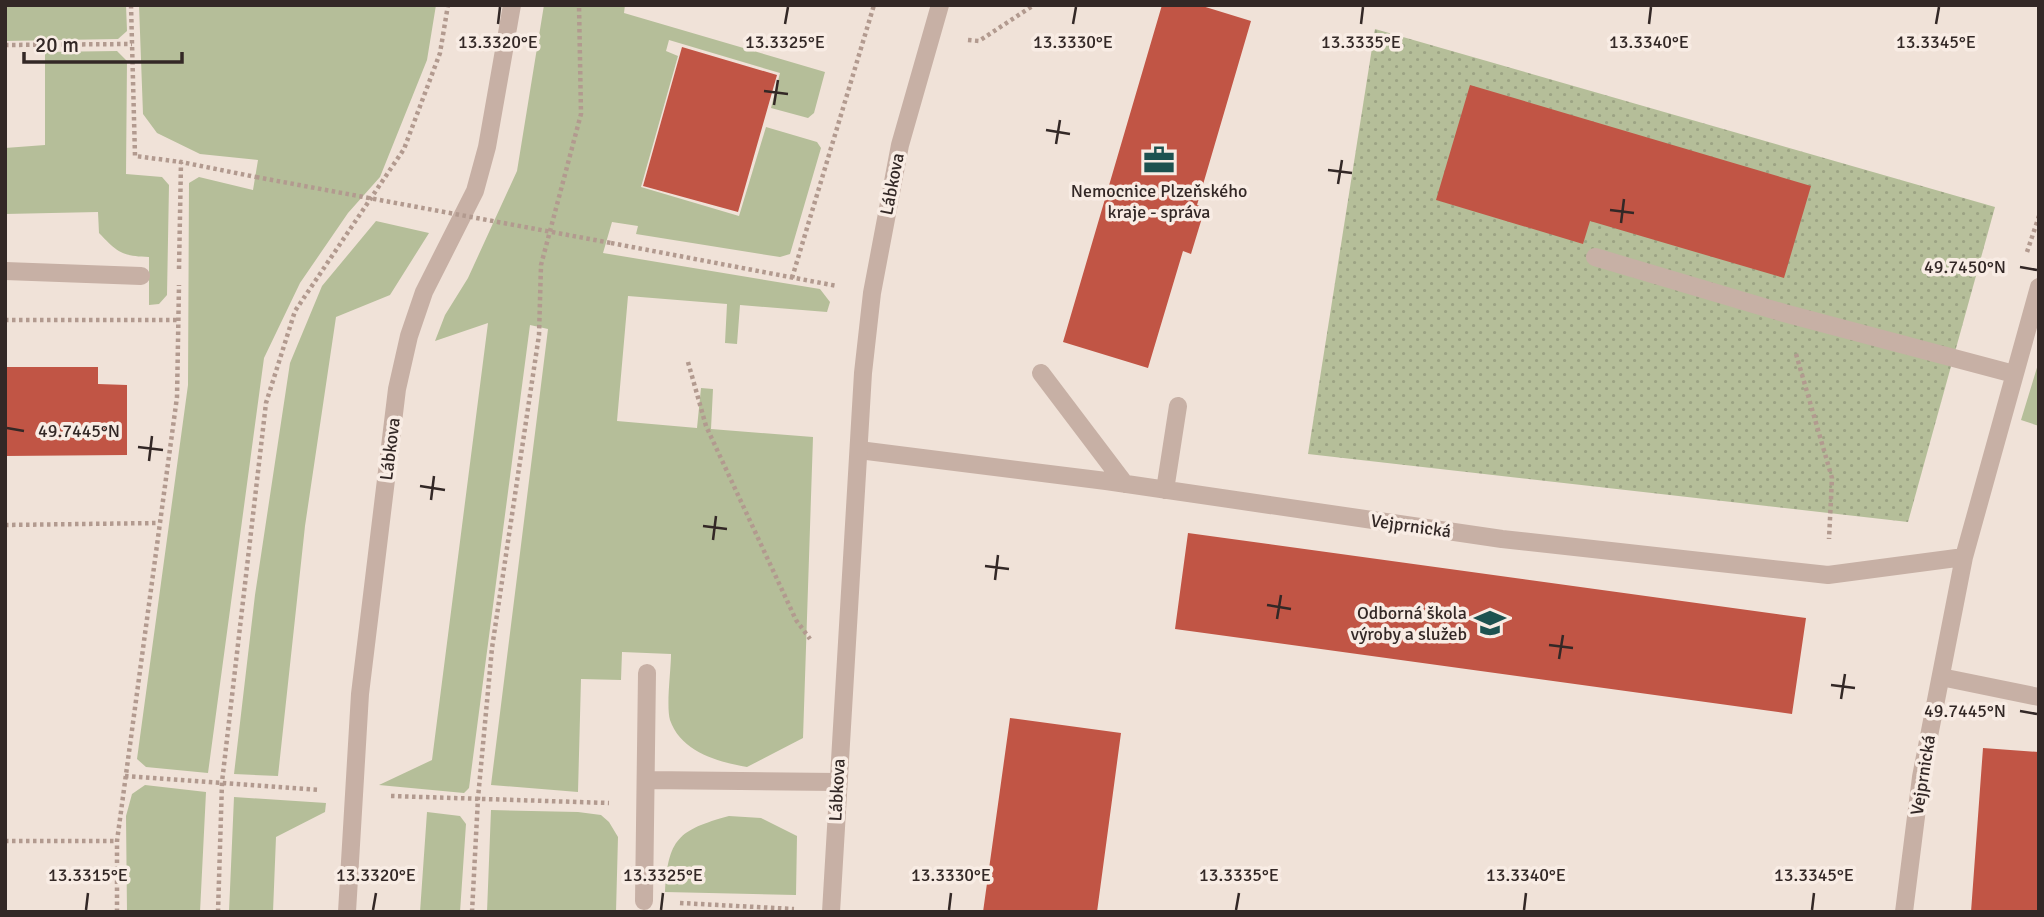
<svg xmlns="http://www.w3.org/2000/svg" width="2044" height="917" viewBox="0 0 2044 917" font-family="Signika,sans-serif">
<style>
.grass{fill:#b5be99}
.garden{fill:url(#garden-dots)}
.building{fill:#c15545}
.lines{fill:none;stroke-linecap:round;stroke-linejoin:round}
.path{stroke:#b29a8f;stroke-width:4.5;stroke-dasharray:3.5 3.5;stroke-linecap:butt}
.service{stroke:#c7b0a5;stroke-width:18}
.minor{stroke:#c7b0a5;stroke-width:18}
.tertiary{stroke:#c7b0a5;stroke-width:18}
.path-bridge{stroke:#b29a8f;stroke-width:4.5;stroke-dasharray:3.5 3.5;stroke-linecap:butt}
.ticks{fill:none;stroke:#332826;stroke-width:2.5}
.labels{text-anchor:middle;stroke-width:7;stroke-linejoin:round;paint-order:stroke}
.street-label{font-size:18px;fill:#332826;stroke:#f8ece4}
.poi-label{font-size:18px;fill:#332826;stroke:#f8ece4}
.ticks-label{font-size:18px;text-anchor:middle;fill:#332826;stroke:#f8ece4;stroke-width:7;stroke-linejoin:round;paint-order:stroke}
</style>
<defs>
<pattern id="garden-dots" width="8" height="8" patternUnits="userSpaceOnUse" patternTransform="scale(1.75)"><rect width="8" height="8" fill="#b5be99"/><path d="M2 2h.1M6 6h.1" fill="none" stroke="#9ca384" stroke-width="1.8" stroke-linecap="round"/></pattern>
</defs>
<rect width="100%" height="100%" fill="#f0e2d8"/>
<path class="grass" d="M 5,5 L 126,5 L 127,31 L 118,39 L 5,41 Z
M 139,5 L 436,5 L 427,60 L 380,177 L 348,213 L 300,283 L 264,358 L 208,773 L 146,767 L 137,759 L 188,385 L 189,183 L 199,177 L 253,190 L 258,160 L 200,154 L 157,133 L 143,114 Z
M 544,5 L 625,5 L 624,13 L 825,72 L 814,113 L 808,118 L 771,108 L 780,73 L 669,40 L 666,51 L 678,56 L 641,187 L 739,216 L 766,127 L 817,142 L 821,148 L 790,254 L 780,257 L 636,234 L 638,226 L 612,222 L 603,253 L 820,289 L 830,302 L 827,312 L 740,305 L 737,344 L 725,343 L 727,304 L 628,296 L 617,421 L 697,428 L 701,388 L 713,389 L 711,429 L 813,437 L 803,738 L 747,767 C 718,762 681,752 670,720 C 666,706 671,671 671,654 L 622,652 L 621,680 L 581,679 L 578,792 L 491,785 L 548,329 L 530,325 L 469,788 L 464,793 L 379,785 L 432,760 L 488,323 L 435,341 L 445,315 L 468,278 L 517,171 Z
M 117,51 L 127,61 L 126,174 L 162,177 L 169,185 L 167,295 L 159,304 L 149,305 L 149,257 C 122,256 118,253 99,233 L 98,212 L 5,214 L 5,148 L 45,145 L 45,52 Z
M 376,221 L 429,233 L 390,295 L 336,317 L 305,526 L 278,776 L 234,774 L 255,595 L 290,363 L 322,286 Z
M 2039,361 L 2039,426 L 2021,420 Z
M 145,785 L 206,792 L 200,912 L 127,912 L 126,816 L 132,794 Z
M 234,797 L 326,803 L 325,812 L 276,837 L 273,912 L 229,912 Z
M 491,810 L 578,812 L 601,815 L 609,822 L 618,837 L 616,912 L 487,912 Z
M 427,812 L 460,816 L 466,824 L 460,912 L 420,912 Z
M 729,816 L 761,818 L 797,836 L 796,895 L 665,892 C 668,839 678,830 729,816 Z"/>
<path class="garden" d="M 1375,29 L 1995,207 L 1908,522 L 1308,454 Z"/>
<path class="building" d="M 1162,5 L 1199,5 L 1251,21 L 1197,205 L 1205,208 L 1191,254 L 1183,251 L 1148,368 L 1063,342 Z
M 682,47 L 777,75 L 738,212 L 643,186 Z
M 1470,85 L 1811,186 L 1784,278 L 1590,221 L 1583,244 L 1436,200 Z
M 5,367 L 98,367 L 98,384 L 127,385 L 127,455 L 5,456 Z
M 1188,533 L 1806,618 L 1792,714 L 1175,629 Z
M 1010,718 L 1121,733 L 1097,912 L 983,912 Z
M 1983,748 L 2039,752 L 2039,912 L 1971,912 Z"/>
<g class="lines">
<path class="path" d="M 131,5 L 135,156 L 181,162
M 968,40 L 979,41 L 1034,5
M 5,45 L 132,44
M 611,243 L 837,286
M 2027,252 L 2039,216
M 179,269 L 181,162 L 256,177
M 792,278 L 874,5
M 5,320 L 178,320
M 1796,354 L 1832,478 L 1829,539
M 688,362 L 706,426 L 796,620 L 810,639
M 5,525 L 159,523
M 125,776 L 320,790
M 391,796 L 609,803
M 5,841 L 117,841
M 680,903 L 794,909
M 117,912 L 117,841 L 177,397 L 179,285
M 218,912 L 222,782 L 266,403 L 295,311 L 404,149 L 440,53 L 448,5
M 472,912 L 478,798 L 492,648 L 539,335 L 541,265 L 581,114 L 579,5"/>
<path class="service" d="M 1595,257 L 1784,313 L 2014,374
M 1041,373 L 1125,484
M 859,450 L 1106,481 L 1502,539 L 1828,575 L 1964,557
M 1165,490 L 1178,406
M 1941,677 L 2039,697
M 646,780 L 837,782
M 644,901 L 647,673
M 1904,912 L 1921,777 L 1964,557 L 2039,287"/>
<path class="minor" d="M 5,271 L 141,276
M 831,912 L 863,373 L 872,293 L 900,145 L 940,5"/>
<path class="tertiary" d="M 347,912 L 360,694 L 397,389 L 409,336 L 424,292 L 475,191 L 487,147 L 512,5"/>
<path class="path-bridge" d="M 256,177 L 611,243"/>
</g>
<path class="ticks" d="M 498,24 L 500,7M 785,24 L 788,7M 1073,24 L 1076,7M 1361,24 L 1363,7M 1649,24 L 1651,7M 1936,24 L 1939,7M 764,91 L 788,94M 774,105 L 778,80M 1046,130 L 1070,134M 1056,144 L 1060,120M 1328,170 L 1352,173M 1338,184 L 1342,160M 1610,210 L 1634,213M 1621,223 L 1624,199M 2020,267 L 2037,270M 7,428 L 24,431M 138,447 L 163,450M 149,461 L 152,436M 420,486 L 445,490M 431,500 L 434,476M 703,526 L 727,529M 713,540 L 716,516M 985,566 L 1009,569M 995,580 L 998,555M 1267,605 L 1291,609M 1277,619 L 1281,595M 1549,645 L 1573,648M 1559,659 L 1563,635M 1831,685 L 1855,688M 1841,699 L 1845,674M 2020,711 L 2037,714M 86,910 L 88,893M 373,910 L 376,893M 661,910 L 663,893M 949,910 L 951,893M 1236,910 L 1239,893M 1524,910 L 1526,893M 1812,910 L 1814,893"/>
<defs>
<symbol id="office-bare" viewBox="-9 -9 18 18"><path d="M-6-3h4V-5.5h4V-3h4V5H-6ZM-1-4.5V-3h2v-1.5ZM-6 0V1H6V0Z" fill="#1d5250" stroke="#f8ece4" stroke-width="2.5" paint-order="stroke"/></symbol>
<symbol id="school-bare" viewBox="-9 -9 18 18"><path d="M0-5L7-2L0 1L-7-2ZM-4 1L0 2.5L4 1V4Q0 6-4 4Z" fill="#1d5250" stroke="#f8ece4" stroke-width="2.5" paint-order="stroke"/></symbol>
</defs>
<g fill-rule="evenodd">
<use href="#office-bare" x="1137" y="138" width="44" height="44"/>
<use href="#school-bare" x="1468" y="601" width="44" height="44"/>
</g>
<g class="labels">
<g class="street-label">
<text transform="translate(892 184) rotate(-79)" y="6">Lábkova</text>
<text transform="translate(390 449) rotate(-83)" y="6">Lábkova</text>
<text transform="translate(1411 526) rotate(8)" y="6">Vejprnická</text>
<text transform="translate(1923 775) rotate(-81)" y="6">Vejprnická</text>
<text transform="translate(837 790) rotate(-87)" y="6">Lábkova</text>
</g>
<g class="poi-label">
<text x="1159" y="197">Nemocnice Plzeňského<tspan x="1159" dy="21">kraje - správa</tspan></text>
<text x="1467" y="619" text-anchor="end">Odborná škola<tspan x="1467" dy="21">výroby a služeb</tspan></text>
</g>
</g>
<g class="ticks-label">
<text x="498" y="48">13.3320°E</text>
<text x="785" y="48">13.3325°E</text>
<text x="1073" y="48">13.3330°E</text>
<text x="1361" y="48">13.3335°E</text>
<text x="1649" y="48">13.3340°E</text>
<text x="1936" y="48">13.3345°E</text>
<text x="1965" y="273">49.7450°N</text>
<text x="79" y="437">49.7445°N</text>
<text x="1965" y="717">49.7445°N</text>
<text x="88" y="881">13.3315°E</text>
<text x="376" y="881">13.3320°E</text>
<text x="663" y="881">13.3325°E</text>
<text x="951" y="881">13.3330°E</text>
<text x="1239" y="881">13.3335°E</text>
<text x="1526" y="881">13.3340°E</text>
<text x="1814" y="881">13.3345°E</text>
</g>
<rect width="2044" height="917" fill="none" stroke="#332826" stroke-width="14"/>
<path d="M24 52v10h158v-10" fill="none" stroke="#332826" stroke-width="3.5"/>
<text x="35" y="52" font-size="21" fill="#332826" stroke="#f8ece4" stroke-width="5" paint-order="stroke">20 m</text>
</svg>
